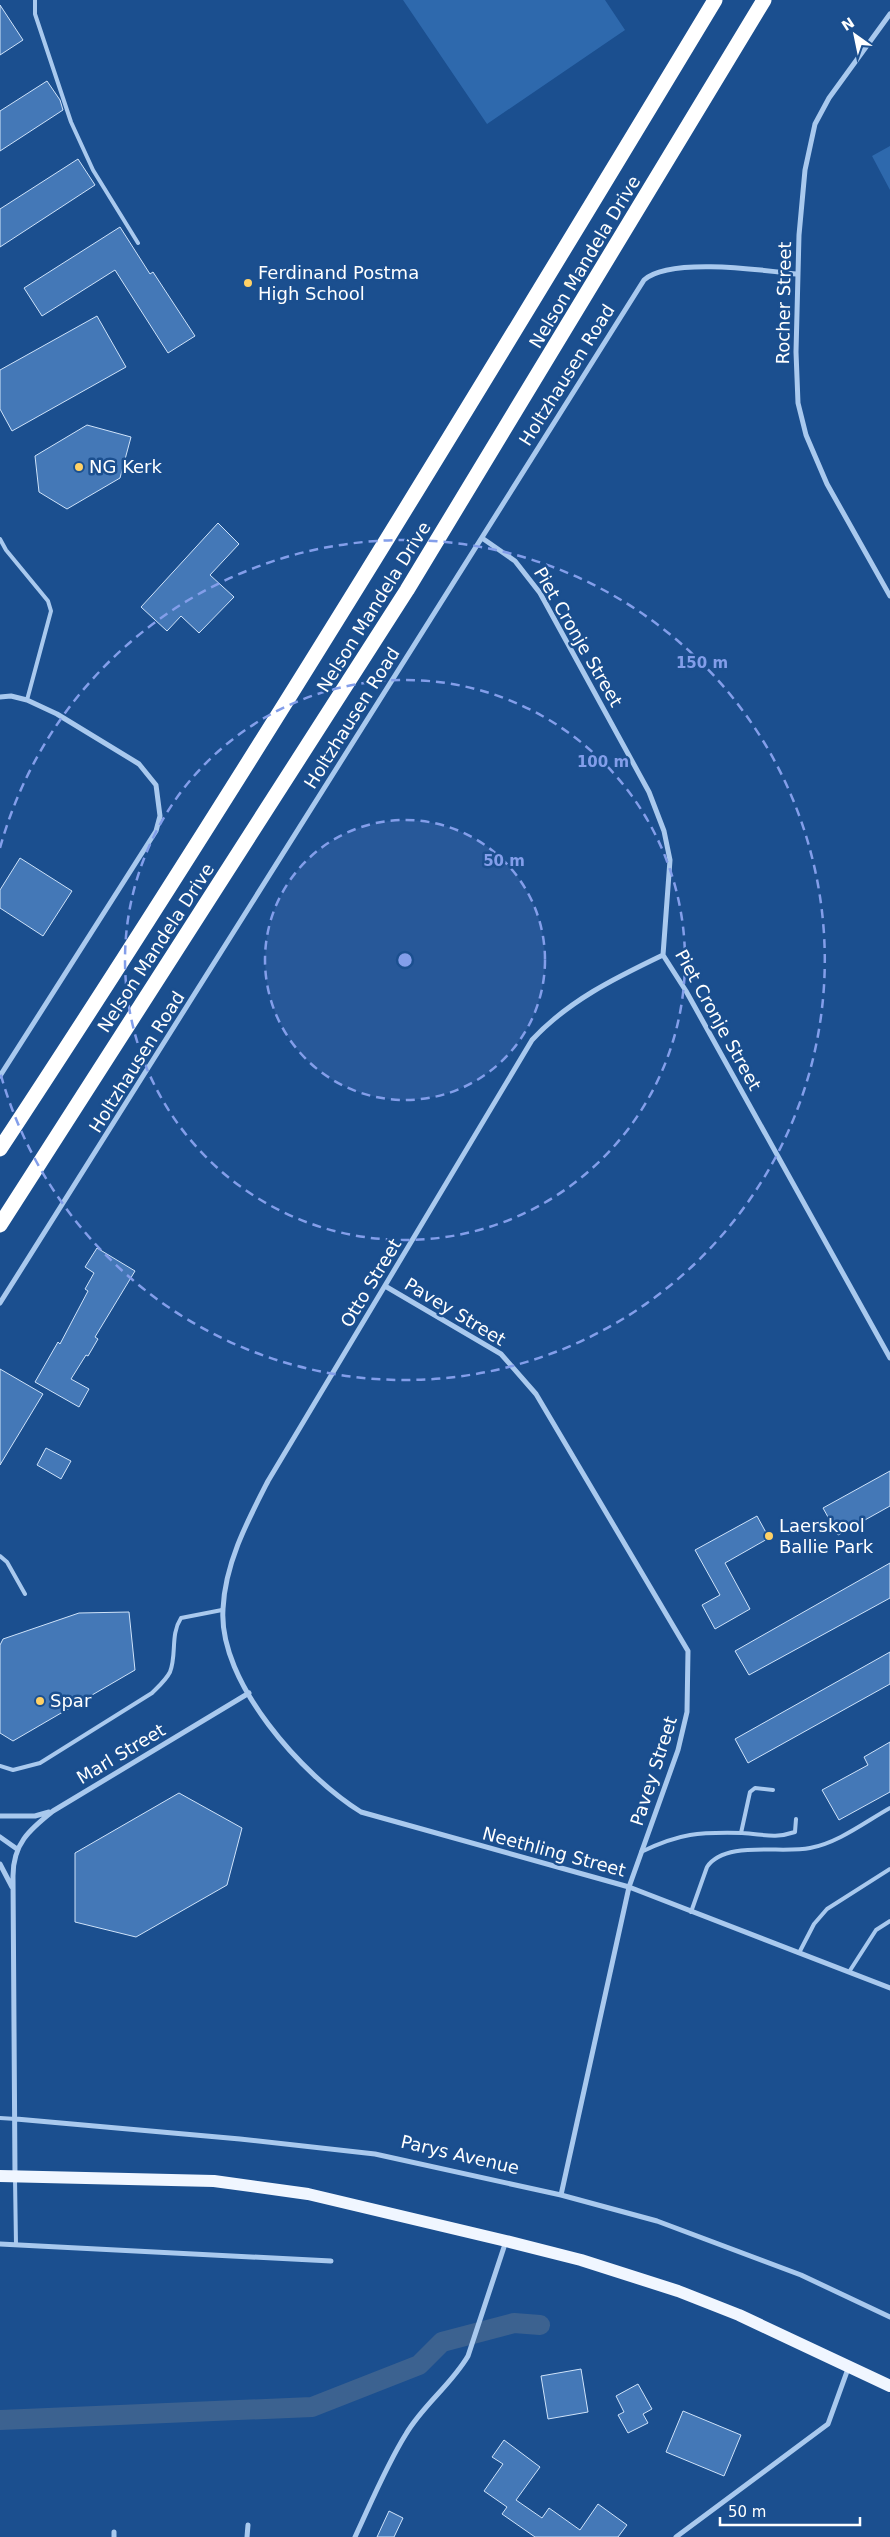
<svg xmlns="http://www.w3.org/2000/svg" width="890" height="2537" viewBox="0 0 890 2537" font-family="'DejaVu Sans',sans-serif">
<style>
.green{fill:#2e69ad}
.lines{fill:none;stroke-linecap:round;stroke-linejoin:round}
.canal{stroke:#3c6290;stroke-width:20}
.building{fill:#4478b7;stroke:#cfe3fa}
.lane{stroke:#a9c9ee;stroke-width:4}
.street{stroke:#a9c9ee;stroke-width:5}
.primary{stroke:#f0f6ff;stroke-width:12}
.highway{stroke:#fff;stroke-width:15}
.ring{fill:none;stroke:#839eea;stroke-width:2.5;stroke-dasharray:9 6}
.poi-dot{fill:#ffd166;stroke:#1b4f8f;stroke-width:2}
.labels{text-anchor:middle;stroke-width:5;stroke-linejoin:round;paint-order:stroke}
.street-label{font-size:18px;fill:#fff;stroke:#1b4f8f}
.poi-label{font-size:18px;fill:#fff;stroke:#1b4f8f;text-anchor:start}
.centre{fill:#839eea;stroke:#1b4f8f;stroke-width:2.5}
.ring-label{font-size:15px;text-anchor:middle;font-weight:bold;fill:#839eea;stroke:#1b4f8f;stroke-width:5;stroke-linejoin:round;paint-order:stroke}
</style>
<rect width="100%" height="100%" fill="#1b4f8f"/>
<path class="green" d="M 403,0 L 605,0 L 625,30 L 487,124 Z
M 890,146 L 890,190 L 872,156 Z"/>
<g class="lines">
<path class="canal" d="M 0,2420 L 312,2407 L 419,2365 L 442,2342 L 514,2323 L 540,2325"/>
</g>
<path class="building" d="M 0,5 L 23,40 L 0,55 Z
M 47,81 L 60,100 L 63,110 L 0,151 L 0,111 Z
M 78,159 L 95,185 L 0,247 L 0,209 Z
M 120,227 L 150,274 L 153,272 L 195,336 L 168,353 L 115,270 L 42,316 L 24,288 Z
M 97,316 L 126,367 L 12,431 L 0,409 L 0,370 Z
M 87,425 L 131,437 L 120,478 L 67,509 L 39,492 L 35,456 Z
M 218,523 L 239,544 L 210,575 L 234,597 L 199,633 L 181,616 L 167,631 L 141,607 Z
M 20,858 L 72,891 L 43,936 L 0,908 L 0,890 Z
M 97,1248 L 135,1271 L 95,1337 L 98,1339 L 88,1356 L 86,1355 L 71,1379 L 89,1389 L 79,1407 L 35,1382 L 58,1342 L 60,1344 L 88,1291 L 85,1289 L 94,1273 L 85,1267 Z
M 0,1369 L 43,1394 L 0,1465 Z
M 46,1448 L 71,1461 L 61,1479 L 37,1465 Z
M 890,1471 L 890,1506 L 838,1535 L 823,1508 Z
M 757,1516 L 769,1538 L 725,1563 L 750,1609 L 715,1629 L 702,1605 L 720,1595 L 695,1550 Z
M 890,1563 L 890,1598 L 749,1675 L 735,1651 Z
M 129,1612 L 135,1670 L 13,1741 L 0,1733 L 0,1645 L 3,1639 L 79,1613 Z
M 890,1652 L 890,1684 L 748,1763 L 735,1739 Z
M 890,1742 L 890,1792 L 839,1820 L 822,1790 L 868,1765 L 864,1757 Z
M 179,1793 L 242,1828 L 227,1885 L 136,1937 L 75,1922 L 75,1853 Z
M 581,2369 L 588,2412 L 548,2419 L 541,2376 Z
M 638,2384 L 652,2409 L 643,2414 L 648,2423 L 628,2433 L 618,2415 L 624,2412 L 616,2396 Z
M 683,2411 L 741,2435 L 724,2476 L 666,2452 Z
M 504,2440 L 540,2467 L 516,2500 L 542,2518 L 549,2508 L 580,2530 L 598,2504 L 627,2525 L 618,2537 L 535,2537 L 502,2514 L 507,2507 L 484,2491 L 503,2464 L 492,2457 Z
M 389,2511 L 403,2518 L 394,2537 L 377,2537 Z"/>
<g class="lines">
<path class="lane" d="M 35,0 L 35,14 L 71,122 L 93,170 L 138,243
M 0,539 L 6,550 L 48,601 L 51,611 L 27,700
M 0,1556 L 7,1562 L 25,1594
M 0,1766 L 13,1770 L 40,1763 L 152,1693 C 159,1686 166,1680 170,1672 C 177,1654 170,1635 181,1618 L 222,1610
M 741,1833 L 750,1792 L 755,1788 L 773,1790
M 641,1852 C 680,1833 699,1832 742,1833 C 763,1834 774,1839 795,1832 L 796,1819
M 691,1912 L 707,1867 C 725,1840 782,1854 810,1848 C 838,1843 865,1822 890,1808
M 799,1953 L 814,1924 L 827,1909 L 890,1869
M 849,1972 L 876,1930 L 890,1921
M 0,2118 L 16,2119
M 15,2178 L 16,2245"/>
<path class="street" d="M 890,14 L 829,98 L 815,124 L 805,170 L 799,235 L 796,352 L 798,403 L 806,435 L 827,484 L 890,596
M 482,538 L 515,561 L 540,593 L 649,792 L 664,831 L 670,860 L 663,955 L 686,991 L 890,1358
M 0,697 L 11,696 L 27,700 L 57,714 L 139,764 L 156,785 L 160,816 L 156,831 L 0,1076
M 663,955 C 615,978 568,1001 532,1040 L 268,1481 C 248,1520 225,1563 223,1609 C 218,1682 303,1776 361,1812 L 629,1887 L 890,1988
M 385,1286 L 501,1354 L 536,1394 L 688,1651 L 687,1712 L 678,1750 L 629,1887 L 561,2195
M 0,1303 L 644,280 C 669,257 762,270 796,274
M 0,1816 L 35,1816 L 49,1812
M 0,1837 L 17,1849
M 0,1864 L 12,1887
M 16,2119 L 240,2139 L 375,2154 L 561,2195 L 657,2221 L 801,2275 L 890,2317
M 15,2176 L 13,1876 C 13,1844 29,1830 53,1811 L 249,1693
M 0,2244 L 331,2261
M 114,2537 L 114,2532
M 247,2537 L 248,2525
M 355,2537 C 371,2503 386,2466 406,2434 C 423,2405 451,2385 468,2356 L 506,2241
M 676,2537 L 828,2424 L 849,2366"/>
<path class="primary" d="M 0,2176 L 214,2181 L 308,2194 L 506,2241 L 581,2260 L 678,2291 L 739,2315 L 890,2386"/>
<path class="highway" d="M 0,1149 C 248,772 482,386 715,0
M 0,1225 L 407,590 L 764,0"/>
</g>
<circle cx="405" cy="960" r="140" fill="#839eea" fill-opacity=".12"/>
<g class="ring">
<circle cx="405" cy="960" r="140"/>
<circle cx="405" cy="960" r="280"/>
<path d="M0 848A420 420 0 1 1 0 1072"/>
</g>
<g class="poi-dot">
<circle cx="248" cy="283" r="5"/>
<circle cx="79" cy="467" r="5"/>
<circle cx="769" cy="1536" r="5"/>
<circle cx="40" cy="1701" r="5"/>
</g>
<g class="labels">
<g class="street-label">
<text transform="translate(585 262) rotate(-59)" y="6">Nelson Mandela Drive</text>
<text transform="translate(784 303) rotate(-89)" y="6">Rocher Street</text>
<text transform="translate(567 375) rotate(-58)" y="6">Holtzhausen Road</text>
<text transform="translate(374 607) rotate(-58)" y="6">Nelson Mandela Drive</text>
<text transform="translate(578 637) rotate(60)" y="6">Piet Cronje Street</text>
<text transform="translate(352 718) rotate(-58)" y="6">Holtzhausen Road</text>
<text transform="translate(156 948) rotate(-57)" y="6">Nelson Mandela Drive</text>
<text transform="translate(718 1020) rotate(61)" y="6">Piet Cronje Street</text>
<text transform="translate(137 1062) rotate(-58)" y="6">Holtzhausen Road</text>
<text transform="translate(371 1283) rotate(-59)" y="6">Otto Street</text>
<text transform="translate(455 1312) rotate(31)" y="6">Pavey Street</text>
<text transform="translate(121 1754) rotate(-31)" y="6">Marl Street</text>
<text transform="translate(654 1771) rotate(-72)" y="6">Pavey Street</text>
<text transform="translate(554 1852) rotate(15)" y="6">Neethling Street</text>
<text transform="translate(460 2155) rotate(13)" y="6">Parys Avenue</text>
</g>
<g class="poi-label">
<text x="258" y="279">Ferdinand Postma<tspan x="258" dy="21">High School</tspan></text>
<text x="89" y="473">NG Kerk</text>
<text x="779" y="1532">Laerskool<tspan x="779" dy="21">Ballie Park</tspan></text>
<text x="50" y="1707">Spar</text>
</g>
</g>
<circle cx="405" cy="960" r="8" class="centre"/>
<g class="ring-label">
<text x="702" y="668">150 m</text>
<text x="603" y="767">100 m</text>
<text x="504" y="866">50 m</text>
</g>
<g transform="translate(855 35) rotate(327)" stroke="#1b4f8f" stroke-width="4" paint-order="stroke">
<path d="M0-4L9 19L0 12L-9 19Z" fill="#ffffff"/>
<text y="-8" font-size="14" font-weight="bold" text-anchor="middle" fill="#ffffff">N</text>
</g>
<path d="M720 2517v8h140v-8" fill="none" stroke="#ffffff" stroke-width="2.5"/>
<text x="728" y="2517" font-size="15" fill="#ffffff" stroke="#1b4f8f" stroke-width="4" paint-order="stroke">50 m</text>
</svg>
